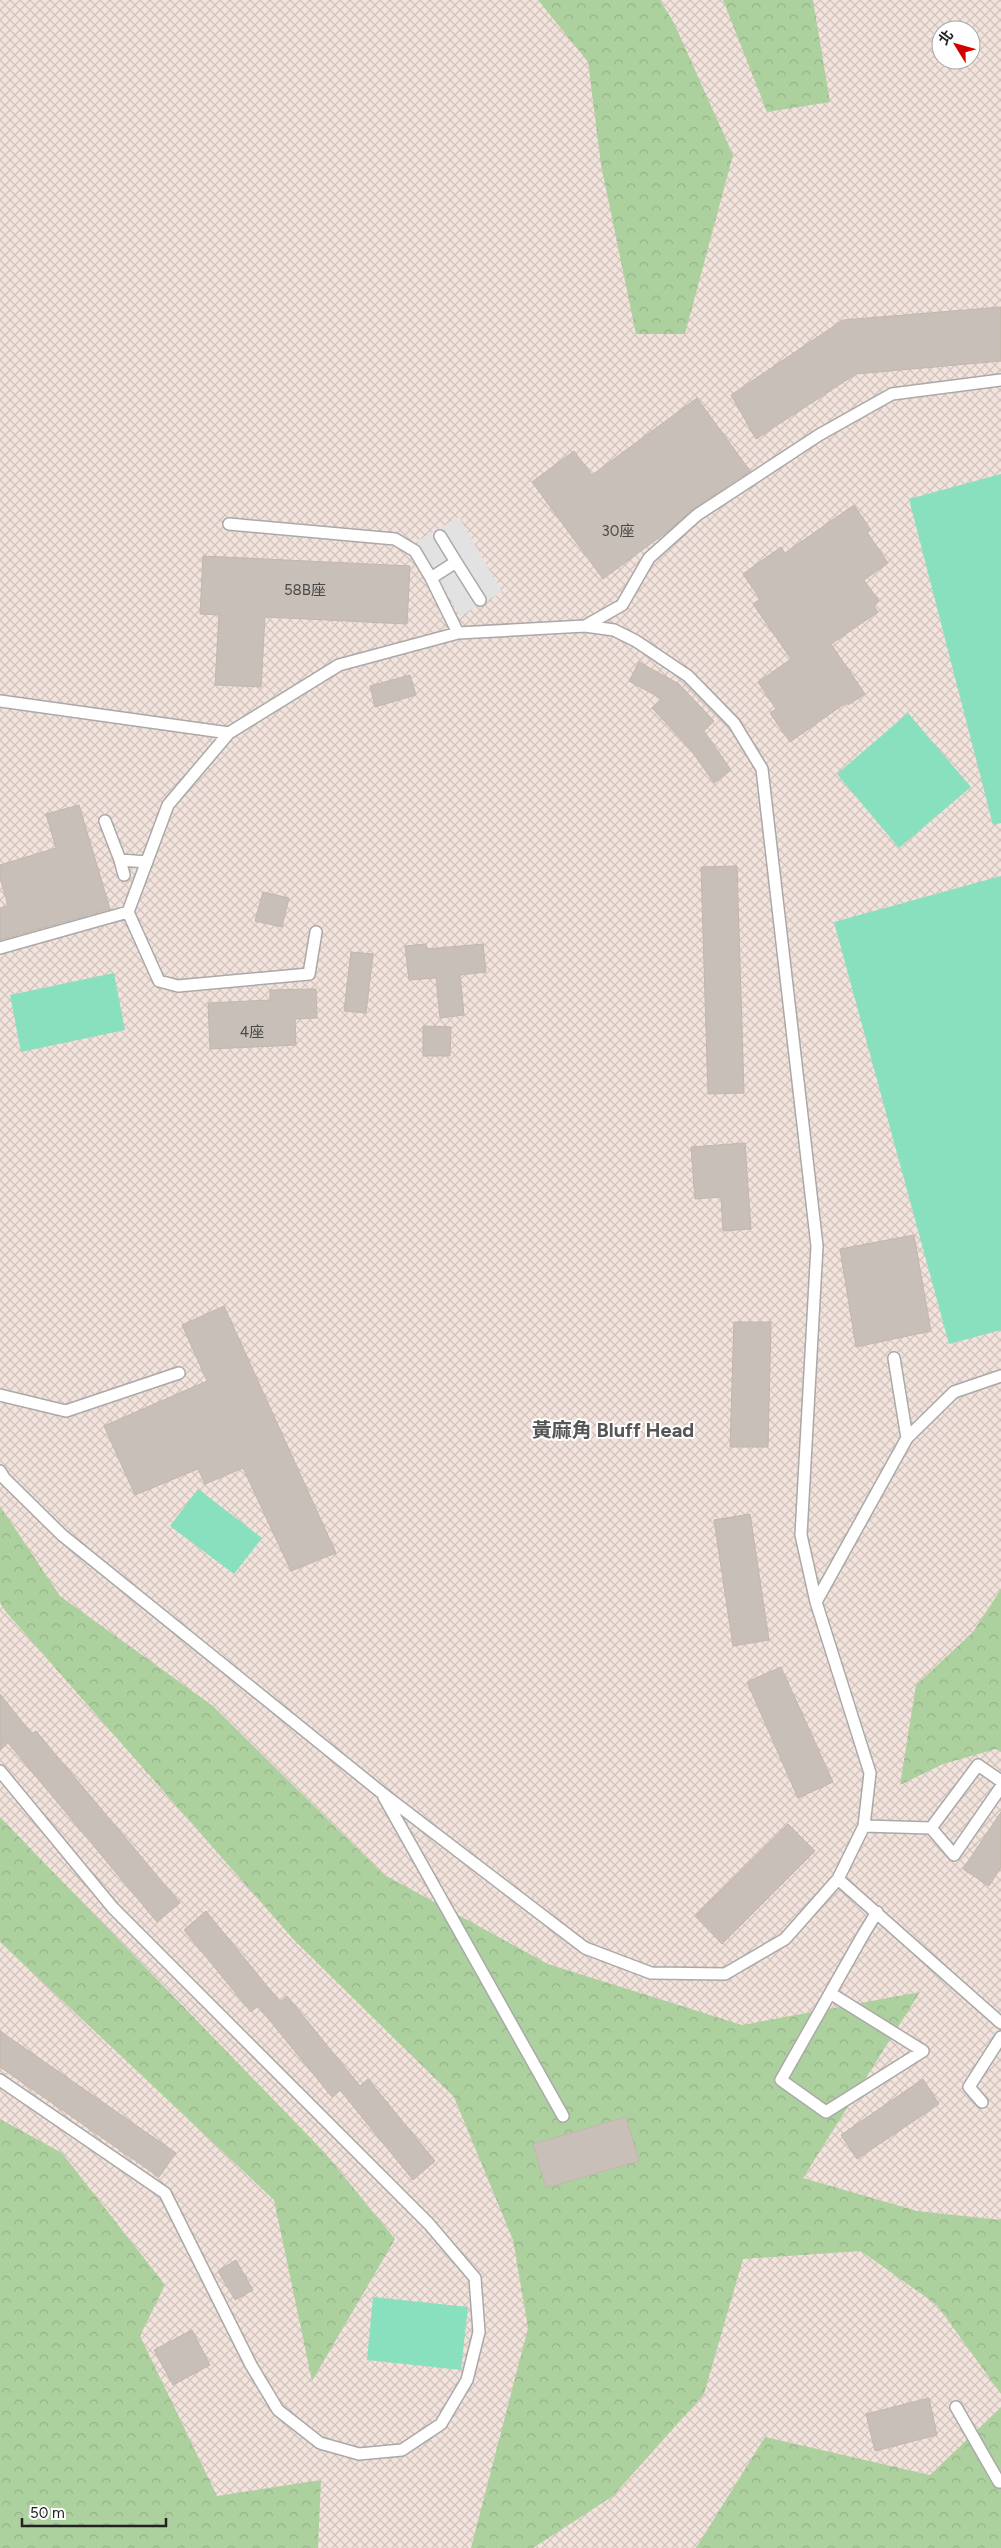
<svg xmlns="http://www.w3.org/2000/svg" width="1001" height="2548" viewBox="0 0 1001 2548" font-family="Figtree,'Noto Sans TC',sans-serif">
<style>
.military{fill:url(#military-cross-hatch);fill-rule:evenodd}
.forest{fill:url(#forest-crowns)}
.pitch{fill:#88e0be}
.parking{fill:#e2e2e2}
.building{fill:#c7bfb8;stroke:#c4b6ab}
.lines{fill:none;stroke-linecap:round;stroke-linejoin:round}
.service-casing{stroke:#a9a9a9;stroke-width:14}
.service{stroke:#fff;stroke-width:11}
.labels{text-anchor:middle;stroke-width:4;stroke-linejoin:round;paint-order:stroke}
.number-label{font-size:15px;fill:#4b4948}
.quarter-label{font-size:20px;font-weight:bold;fill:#555;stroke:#fff}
</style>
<defs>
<pattern id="military-cross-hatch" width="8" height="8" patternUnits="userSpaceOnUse" patternTransform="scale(1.25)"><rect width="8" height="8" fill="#f3e3dd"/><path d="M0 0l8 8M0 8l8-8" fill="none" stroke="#d0c2bd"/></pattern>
<pattern id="forest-crowns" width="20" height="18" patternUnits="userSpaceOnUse" patternTransform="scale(1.25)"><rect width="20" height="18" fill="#add19e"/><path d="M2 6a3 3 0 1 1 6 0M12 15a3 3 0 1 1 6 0" fill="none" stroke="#95b388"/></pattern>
</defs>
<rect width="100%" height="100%" fill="#f2efe9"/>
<path class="military" d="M 0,0 L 1001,0 L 1001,2548 L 0,2548 ZM 941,30 L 971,30 L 971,60 L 941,60 Z"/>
<path class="forest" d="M 538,0 L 660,0 L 674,23 L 733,155 L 685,334 L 636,334 L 601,165 L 588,62 Z
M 723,0 L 813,0 L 830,102 L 767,112 Z
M 0,1506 L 60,1596 L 213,1706 L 383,1874 L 548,1964 L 742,2025 L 920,1992 L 803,2178 L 917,2211 L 1001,2220 L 1001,2394 L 937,2305 L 861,2251 L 743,2259 L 704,2394 L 613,2496 L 533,2548 L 471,2548 L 528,2328 L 513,2240 L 454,2097 L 295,1941 L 6,1612 L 0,1603 Z
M 1001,1589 L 1001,1752 L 996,1749 L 943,1764 L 900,1785 L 916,1685 L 973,1632 Z
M 0,1817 L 325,2153 L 395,2239 L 312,2381 L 274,2200 L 0,1942 Z
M 0,2119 L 62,2153 L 165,2285 L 140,2336 L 217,2496 L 321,2480 L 318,2548 L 0,2548 Z
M 1001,2407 L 1001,2548 L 696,2548 L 765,2437 L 930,2475 Z"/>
<path class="pitch" d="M 1001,474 L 1001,823 L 993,825 L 909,499 Z
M 908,713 L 971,787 L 899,848 L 837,774 Z
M 1001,876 L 1001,1330 L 949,1344 L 834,922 Z
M 114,973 L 125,1030 L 21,1052 L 10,995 Z
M 198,1489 L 262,1538 L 234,1574 L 170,1526 Z
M 373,2297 L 468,2307 L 461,2370 L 367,2360 Z"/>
<path class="parking" d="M 459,517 L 502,592 L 460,616 L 417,541 Z"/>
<path class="building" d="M 1001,307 L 1001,361 L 856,374 L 756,439 L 731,395 L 843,320 Z
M 697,398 L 750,471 L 693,509 L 668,531 L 603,579 L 532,482 L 574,451 L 592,475 Z
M 854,505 L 871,530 L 867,532 L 888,563 L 864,580 L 879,601 L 874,606 L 878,612 L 831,644 L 865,694 L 848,705 L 847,702 L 790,742 L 770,713 L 776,709 L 758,682 L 791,659 L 753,604 L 760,599 L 743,574 L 781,547 L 785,553 Z
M 203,556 L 410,566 L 407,624 L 265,617 L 261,687 L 215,685 L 219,615 L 200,614 Z
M 639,662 L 679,684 L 714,721 L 704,731 L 731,770 L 714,783 L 691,750 L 652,708 L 662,699 L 629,681 Z
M 410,675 L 416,695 L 375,707 L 370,686 Z
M 79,805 L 110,909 L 0,940 L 0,908 L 8,906 L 0,878 L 0,865 L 56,848 L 46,814 Z
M 737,866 L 744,1093 L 708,1094 L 701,867 Z
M 263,892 L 289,898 L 282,927 L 255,921 Z
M 426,944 L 427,949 L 483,944 L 486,972 L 460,975 L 464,1015 L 440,1018 L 436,978 L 409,980 L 405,946 Z
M 351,952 L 373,954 L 366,1013 L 344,1011 Z
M 316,989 L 317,1018 L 295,1019 L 296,1045 L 210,1049 L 208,1003 L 270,1000 L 270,990 Z
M 423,1026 L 451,1027 L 450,1056 L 423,1056 Z
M 745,1143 L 751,1229 L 723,1231 L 721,1197 L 695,1199 L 691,1147 Z
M 914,1235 L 931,1331 L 856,1347 L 840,1249 Z
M 224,1306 L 336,1553 L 291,1571 L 243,1468 L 205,1484 L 198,1469 L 135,1495 L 104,1426 L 207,1381 L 182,1325 Z
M 734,1322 L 771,1322 L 768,1447 L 730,1447 Z
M 750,1514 L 769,1640 L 733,1646 L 714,1520 Z
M 781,1667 L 833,1782 L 798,1798 L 747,1682 Z
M 0,1694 L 32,1734 L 36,1731 L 180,1903 L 157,1922 L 8,1743 L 0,1750 Z
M 1001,1812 L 1001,1867 L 989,1886 L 963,1869 Z
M 788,1824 L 815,1851 L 722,1944 L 695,1916 Z
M 206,1911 L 280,2002 L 287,1996 L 360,2086 L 368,2079 L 435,2161 L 413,2180 L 340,2090 L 332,2097 L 258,2006 L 251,2012 L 184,1930 Z
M 0,2031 L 176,2153 L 159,2177 L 0,2067 Z
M 923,2079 L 939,2104 L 857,2159 L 841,2135 Z
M 626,2117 L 639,2161 L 546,2188 L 533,2144 Z
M 236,2260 L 253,2290 L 235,2300 L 218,2271 Z
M 192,2330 L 210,2365 L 173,2385 L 154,2350 Z
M 929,2398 L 937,2435 L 875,2451 L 866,2414 Z"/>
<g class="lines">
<defs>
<path id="service" d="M 229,524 L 395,539 L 415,551 L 431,578 L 458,633
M 456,562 L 480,600
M 431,578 L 456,562 L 440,536
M 585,626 L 622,605 L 649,558 L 697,515 L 819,435 L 892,394 L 1001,380
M 0,701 L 229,733 L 339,665 L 458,633 L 585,626 L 614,630 L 636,641 L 688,676 L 734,723 L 762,769 L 817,1246 L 801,1535 L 816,1602 L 870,1773 L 864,1826 L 838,1879 L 785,1939 L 725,1974 L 651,1973 L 585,1948 L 382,1793 L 62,1535 L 4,1478 L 0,1471
M 105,821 L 120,860 L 147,862
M 120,860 L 124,875
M 128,912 L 159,981 L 178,986 L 309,974 L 316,932
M 0,948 L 128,912 L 168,805 L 229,733
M 894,1358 L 907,1438
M 0,1395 L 66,1411 L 179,1373
M 816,1602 L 907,1438 L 954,1392 L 1001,1376
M 0,1771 L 113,1908 L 429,2224 L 475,2278 L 479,2332 L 467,2380 L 441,2424 L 402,2450 L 359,2454 L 320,2443 L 278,2410 L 251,2365 L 165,2193 L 0,2080
M 384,1797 L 563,2116
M 864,1826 L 931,1828 L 954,1855 L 1001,1787
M 931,1828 L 978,1765 L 1001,1781
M 838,1879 L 1001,2023
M 830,1993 L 923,2051 L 826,2112 L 781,2080 L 863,1935 L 877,1912
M 982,2102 L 969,2087 L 1001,2037
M 956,2407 L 999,2482 L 1001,2482"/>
</defs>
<use href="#service" class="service-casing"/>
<use href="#service" class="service"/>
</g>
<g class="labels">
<g class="number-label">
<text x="618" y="536">30座</text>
<text x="305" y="595">58B座</text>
<text x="252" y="1037">4座</text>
</g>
<g class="quarter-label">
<text x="613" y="1437">黃麻角 Bluff Head</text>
</g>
</g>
<g transform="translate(956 45) rotate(307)"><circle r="24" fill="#ffffff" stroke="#a7a7a7"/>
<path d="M0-4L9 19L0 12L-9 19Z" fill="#d40000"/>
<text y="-8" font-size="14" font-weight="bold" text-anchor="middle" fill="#222222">北</text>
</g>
<path d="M22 2518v8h144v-8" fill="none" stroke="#222222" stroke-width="2.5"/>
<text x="30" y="2518" font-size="15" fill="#222222" stroke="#ffffff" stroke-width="4" paint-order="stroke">50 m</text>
</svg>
